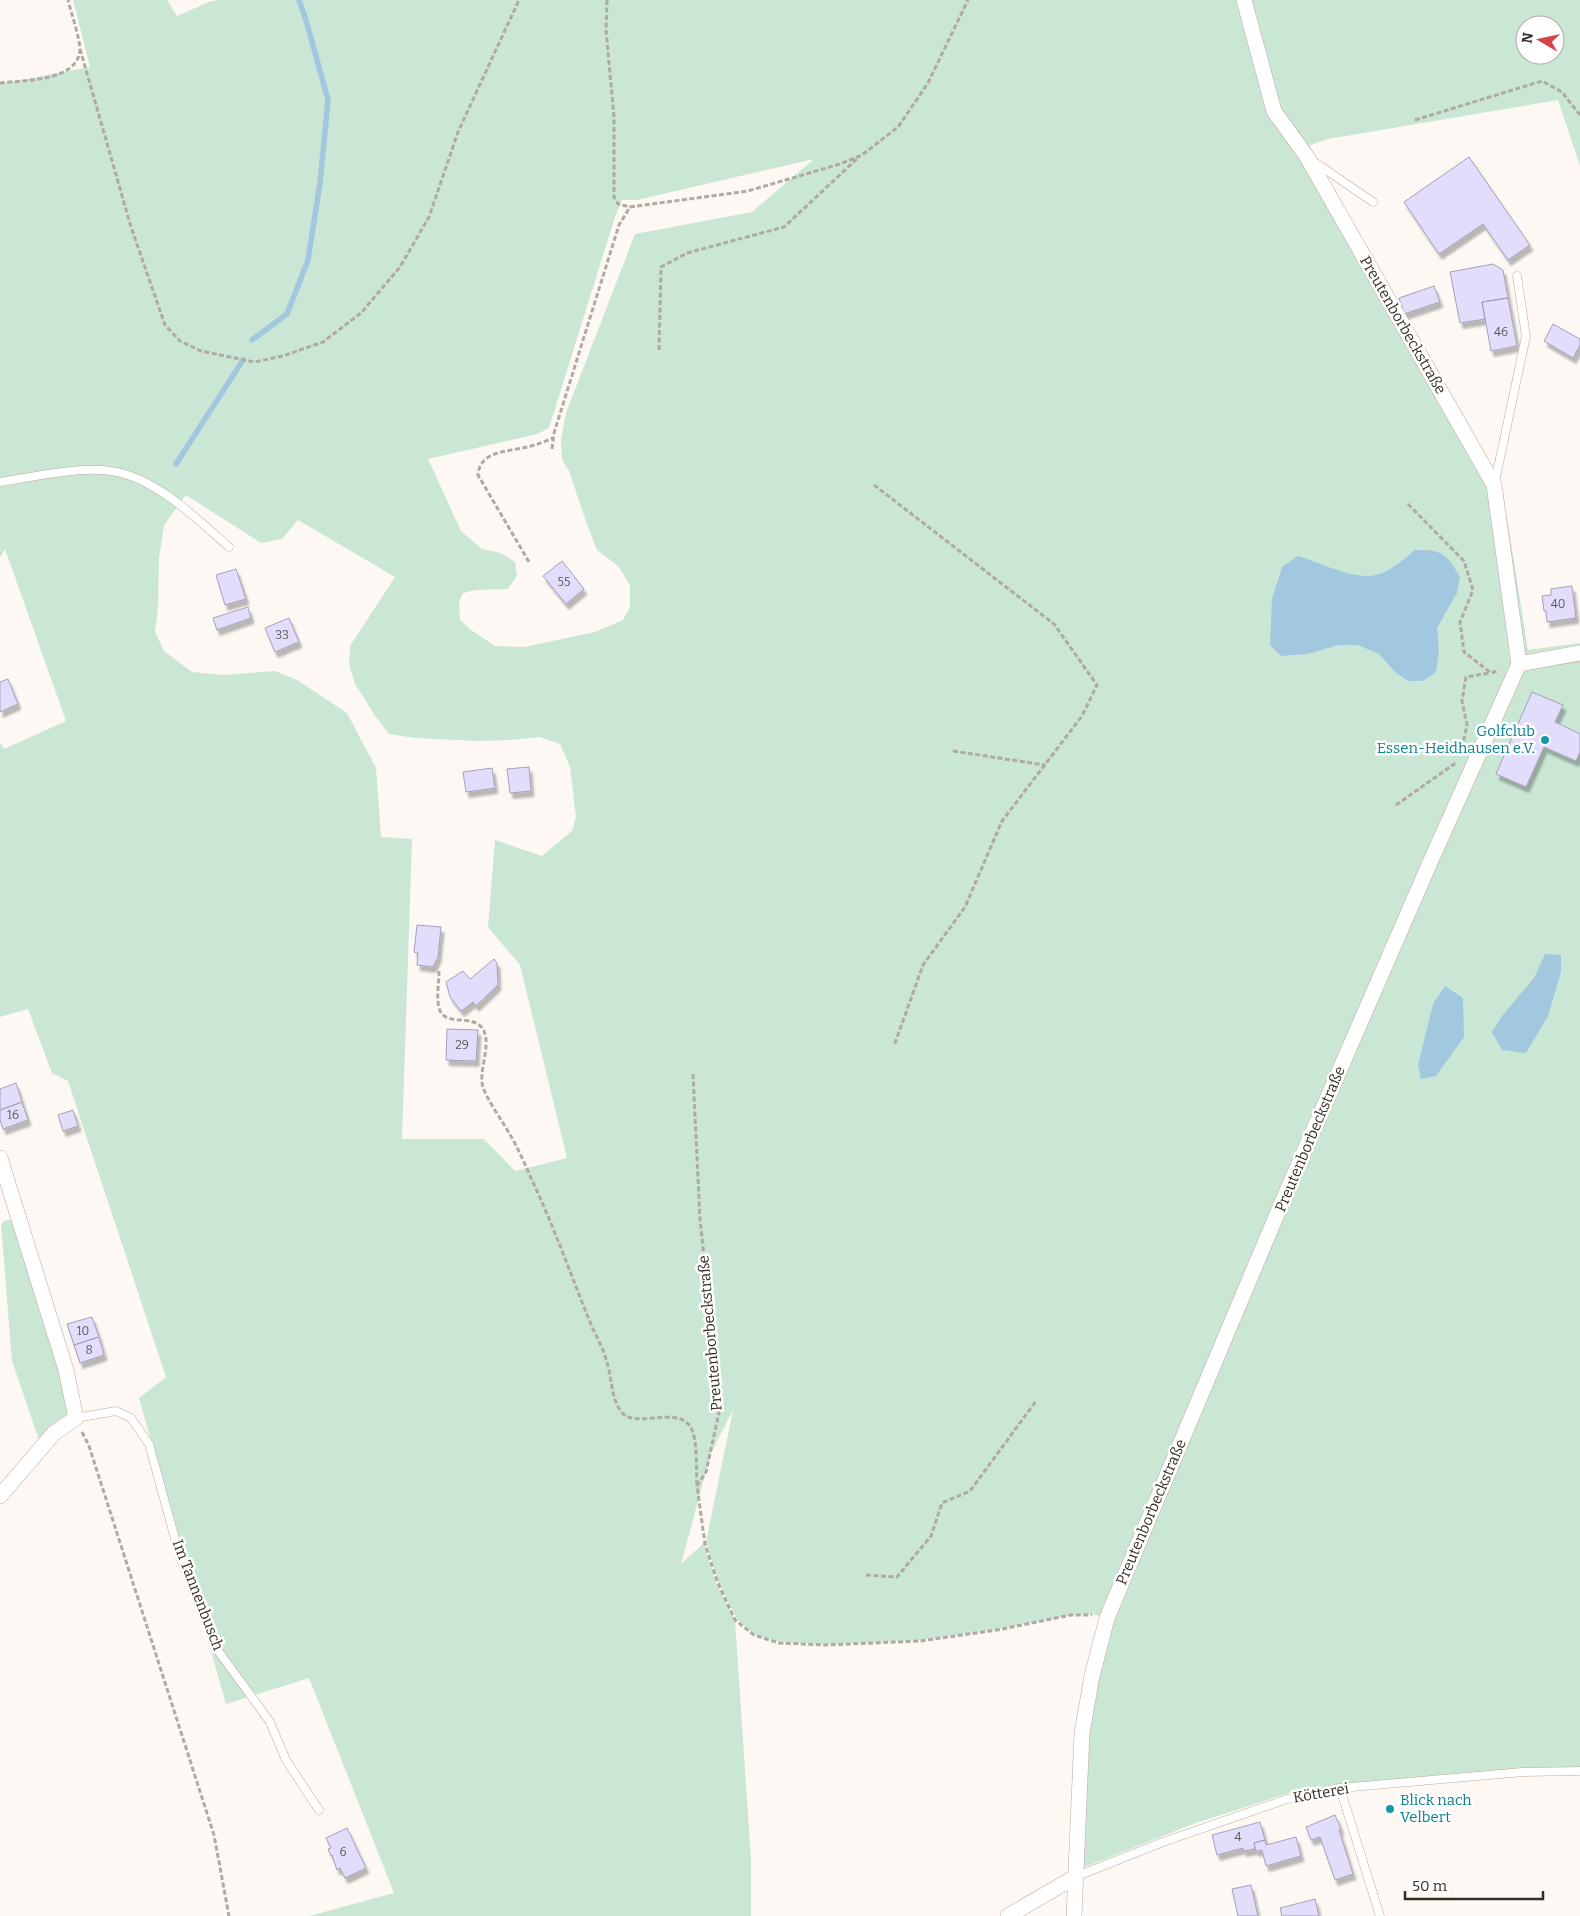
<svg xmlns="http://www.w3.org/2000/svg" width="1580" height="1916" viewBox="0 0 1580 1916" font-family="Bitter,serif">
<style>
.green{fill:#cae6d5;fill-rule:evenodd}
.water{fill:#a1c8de}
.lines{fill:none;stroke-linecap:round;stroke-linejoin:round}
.stream{stroke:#a1c8de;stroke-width:5.5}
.building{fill:#e3ddfc;stroke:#a59fba;filter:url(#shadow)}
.lane-casing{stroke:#c2a998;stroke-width:9}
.street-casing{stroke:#c2a998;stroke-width:16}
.path{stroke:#b0a9a4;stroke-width:3;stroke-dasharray:5 2.5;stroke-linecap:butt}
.lane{stroke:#fff;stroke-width:8}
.street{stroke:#fff;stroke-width:15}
.culture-dot{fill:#0f9aa8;stroke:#fff;stroke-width:2}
.labels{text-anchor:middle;stroke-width:5;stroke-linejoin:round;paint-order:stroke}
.number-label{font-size:12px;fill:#61585b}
.street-label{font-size:15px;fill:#362c25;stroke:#fff}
.culture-label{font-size:15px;fill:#0d838f;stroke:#fff;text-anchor:end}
</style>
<defs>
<filter id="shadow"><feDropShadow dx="3" dy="5.5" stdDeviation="1" flood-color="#0004"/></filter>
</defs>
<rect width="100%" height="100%" fill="#fdf8f4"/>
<path class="green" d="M 73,0 L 167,0 L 177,16 L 209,2 L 218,0 L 1580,0 L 1580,166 L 1558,100 L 1328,139 L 1302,148 L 1502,486 L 1528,650 L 1580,643 L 1580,1773 L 1439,1775 L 1344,1784 L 1298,1790 L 1193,1824 L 1080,1869 L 1083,1733 L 1106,1617 L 1090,1614 L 1071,1615 L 997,1629 L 920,1640 L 825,1644 L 780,1642 L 754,1634 L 737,1619 L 718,1581 L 706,1542 L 733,1410 L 711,1453 L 681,1564 L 704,1543 L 715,1581 L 735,1620 L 751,1859 L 751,1916 L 309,1916 L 394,1893 L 309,1678 L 226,1704 L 139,1398 L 166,1377 L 68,1081 L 52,1073 L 28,1009 L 0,1017 L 0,743 L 4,749 L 66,721 L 5,549 L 0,557 L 0,84 L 90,67 ZM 1525,25 L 1555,25 L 1555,55 L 1525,55 ZM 814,159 L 752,212 L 635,234 L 566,413 L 561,440 L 562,459 L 569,471 L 586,521 L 597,550 L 618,566 L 630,585 L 630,607 L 623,620 L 595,632 L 524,647 L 495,646 L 471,630 L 460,620 L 459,603 L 462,594 C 474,588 493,590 508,589 L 517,576 L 515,562 L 501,553 L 482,549 L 461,531 L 428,459 L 537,434 L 549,428 L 615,217 L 622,200 L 637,200 ZM 186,495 L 261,543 L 282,539 L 298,520 L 395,577 L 350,646 L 349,664 L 355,684 L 376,717 L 389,734 L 416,738 L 477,741 L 511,740 L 540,737 L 560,744 L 570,767 L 576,817 L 572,831 L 542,856 L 495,840 L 488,927 L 520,965 L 567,1158 L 515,1171 L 484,1139 L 402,1139 L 412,839 L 381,837 L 376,768 L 347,713 L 297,680 L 275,671 L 223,675 L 192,672 L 164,651 L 155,632 L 158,609 L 159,558 L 164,525 Z
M 18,1218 L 72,1417 L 39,1440 L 12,1361 L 1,1225 L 4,1221 Z"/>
<path class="water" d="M 1415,550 C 1442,549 1447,554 1460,577 L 1457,593 L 1437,628 L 1439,650 L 1436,672 L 1423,681 L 1408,681 L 1395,672 L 1379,654 L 1358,645 L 1339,645 L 1307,654 L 1281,656 L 1270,645 L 1272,599 L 1282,567 L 1298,556 C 1321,563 1353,580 1376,575 C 1390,572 1404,559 1415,550 Z
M 1545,954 L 1561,955 L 1561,972 L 1548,1016 L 1526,1053 L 1502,1050 L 1492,1032 L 1502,1016 L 1534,978 Z
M 1445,986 L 1463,998 L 1464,1037 L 1436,1076 L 1421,1079 L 1418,1065 L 1433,1004 Z"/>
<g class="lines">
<path class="stream" d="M 252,340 L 287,314 L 308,260 L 320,183 L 328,100 L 306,20 L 299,0
M 176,464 L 243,360"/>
</g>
<path class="building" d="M 1469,157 L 1530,245 L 1508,260 L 1483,224 L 1439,254 L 1404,202 Z
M 1493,264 L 1503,270 L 1508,298 L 1482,302 L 1485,319 L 1460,323 L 1450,272 Z
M 1434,286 L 1440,302 L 1404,314 L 1399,298 Z
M 1508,298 L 1517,346 L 1491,351 L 1482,302 Z
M 1553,324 L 1580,339 L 1580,345 L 1573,358 L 1544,341 Z
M 562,561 L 584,589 L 566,604 L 543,576 Z
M 236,569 L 246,599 L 225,605 L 216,575 Z
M 1572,586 L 1576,618 L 1547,622 L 1546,611 L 1544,611 L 1542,596 L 1551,595 L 1551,589 Z
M 248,607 L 251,618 L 217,630 L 213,618 Z
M 289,618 L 299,642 L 275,652 L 265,628 Z
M 8,679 L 18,704 L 0,712 L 0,682 Z
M 1532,692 L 1563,705 L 1555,722 L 1580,734 L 1580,752 L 1576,761 L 1544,747 L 1526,787 L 1496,774 Z
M 529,767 L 531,791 L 510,793 L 507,769 Z
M 492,768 L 495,788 L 466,792 L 463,772 Z
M 417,925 L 441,927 L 438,957 L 433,967 L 417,965 L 418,953 L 414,952 Z
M 494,959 L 497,963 L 498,985 L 476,1006 L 473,1002 L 461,1011 L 450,997 L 446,982 L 463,971 L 470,979 Z
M 447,1029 L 478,1030 L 476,1061 L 446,1060 Z
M 16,1083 L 22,1102 L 0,1110 L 0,1089 Z
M 22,1102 L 28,1120 L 3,1129 L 0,1120 L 0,1110 Z
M 73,1110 L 78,1126 L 63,1131 L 58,1115 Z
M 92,1317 L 99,1337 L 74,1345 L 67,1324 Z
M 99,1337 L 104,1355 L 80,1363 L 74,1345 Z
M 1335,1815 L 1341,1829 L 1339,1830 L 1353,1874 L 1335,1880 L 1320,1837 L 1311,1840 L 1306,1827 Z
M 1260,1822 L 1265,1840 L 1254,1843 L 1255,1849 L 1243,1851 L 1243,1848 L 1217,1855 L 1212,1835 Z
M 347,1828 L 366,1868 L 345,1878 L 340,1868 L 337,1870 L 332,1855 L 331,1856 L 328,1849 L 331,1848 L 326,1838 Z
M 1296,1837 L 1301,1856 L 1266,1866 L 1262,1850 L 1256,1851 L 1254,1843 L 1265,1840 L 1266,1845 Z
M 1251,1885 L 1258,1916 L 1238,1916 L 1232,1889 Z
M 1315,1899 L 1319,1916 L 1282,1916 L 1280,1908 Z"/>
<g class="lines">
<defs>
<path id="lane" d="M 1313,161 L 1373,202
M 0,482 C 31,477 81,466 111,471 C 155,477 197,519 229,547
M 1495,482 L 1526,336 L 1517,276
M 76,1418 L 116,1411 L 131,1418 L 149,1444 L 180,1557 L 219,1652 L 270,1722 L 286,1760 L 319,1810
M 1340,1788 L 1380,1916
M 1075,1877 L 1163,1842 L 1287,1799 L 1340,1788 L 1523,1772 L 1580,1771"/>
<path id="street" d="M 1519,664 L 1580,653
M 0,1158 L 66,1370 L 76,1418 L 54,1433 L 0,1496
M 1008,1916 L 1075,1877
M 1074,1916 L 1082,1733 L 1092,1676 L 1107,1618 L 1280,1207 L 1432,858 L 1519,664 L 1494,485 L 1307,157 L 1274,111 L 1244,0"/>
</defs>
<use href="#lane" class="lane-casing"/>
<use href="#street" class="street-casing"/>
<path class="path" d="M 607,0 L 606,30 L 614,117 L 614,197 L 618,204 L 630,207
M 80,49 L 131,227 L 165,325 L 180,341 L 201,351 L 254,362 L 283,356 L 323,342 L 361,313 L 400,267 L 429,217 L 458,132 L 519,0
M 0,83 C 24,80 77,82 80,50 C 80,39 71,12 68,0
M 1415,120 L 1542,81 L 1562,92 L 1580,115
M 659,350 L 661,267 L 687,253 L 784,227 L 859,157
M 552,449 L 554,433 L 619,225 L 630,207 L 748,191 L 840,164 L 862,155 L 898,127 L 928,83 L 968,0
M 874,485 L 1054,624 L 1097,685 L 1082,716 L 1002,821 L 965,907 L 923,965 L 894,1046
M 1408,504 L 1464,561 L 1473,590 L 1460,622 L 1464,652 L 1491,673 L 1497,671
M 529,562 L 478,475 C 480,449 511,452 531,446 C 539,444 546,441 553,438
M 1462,748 L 1467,725 L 1462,701 L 1466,677 L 1490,673
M 953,751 L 1045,765
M 1396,805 L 1457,762
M 439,971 C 439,981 437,992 438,1002 C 440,1032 474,1010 484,1031 C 491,1047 478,1072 483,1087 C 486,1098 503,1122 509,1133 C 520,1151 528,1172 537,1191 C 556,1233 571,1275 588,1317 C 593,1331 602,1345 606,1359 C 612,1376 610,1394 620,1410 C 633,1431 674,1405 690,1426 C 698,1437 696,1471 697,1486
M 693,1074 L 700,1219 L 720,1408 L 706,1472 L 697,1486 L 705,1544 L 717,1581 L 735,1620 L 754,1635 L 779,1643 L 825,1645 L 920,1641 L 997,1630 L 1071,1615 L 1092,1615
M 82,1432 L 89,1446 L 214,1835 L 229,1916
M 866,1575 L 897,1577 L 931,1536 L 942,1503 L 970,1491 L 1036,1401"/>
<use href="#lane" class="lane"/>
<use href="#street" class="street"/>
</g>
<g class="culture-dot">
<circle cx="1545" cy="740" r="5"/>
<circle cx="1390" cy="1809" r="5"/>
</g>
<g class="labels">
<g class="number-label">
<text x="1501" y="336">46</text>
<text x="564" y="586">55</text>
<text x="1558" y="608">40</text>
<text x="282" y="639">33</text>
<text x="462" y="1049">29</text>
<text x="13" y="1119">16</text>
<text x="83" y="1335">10</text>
<text x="89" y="1354">8</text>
<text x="1238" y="1841">4</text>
<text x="343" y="1856">6</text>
</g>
<g class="street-label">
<text transform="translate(1403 325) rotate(60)" y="5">Preutenborbeckstraße</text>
<text transform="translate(1310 1139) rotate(-67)" y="5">Preutenborbeckstraße</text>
<text transform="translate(710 1333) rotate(-95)" y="5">Preutenborbeckstraße</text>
<text transform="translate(1151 1512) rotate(-67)" y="5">Preutenborbeckstraße</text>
<text transform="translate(198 1595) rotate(69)" y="5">Im Tannenbusch</text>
<text transform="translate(1321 1793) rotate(-10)" y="5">Kötterei</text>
</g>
<g class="culture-label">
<text x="1535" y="736">Golfclub<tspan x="1535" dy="17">Essen-Heidhausen e.V.</tspan></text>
<text x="1400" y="1805" text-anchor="start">Blick nach<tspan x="1400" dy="17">Velbert</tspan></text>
</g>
</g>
<g transform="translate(1540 40) rotate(279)"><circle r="24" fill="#ffffff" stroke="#afaba8"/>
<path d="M0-4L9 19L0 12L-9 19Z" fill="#d44549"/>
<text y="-8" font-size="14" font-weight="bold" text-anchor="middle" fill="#362c25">N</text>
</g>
<path d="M1405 1891v8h138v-8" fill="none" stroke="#362c25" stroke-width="2.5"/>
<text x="1412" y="1891" font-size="15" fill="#362c25" stroke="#ffffff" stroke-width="4" paint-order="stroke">50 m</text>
</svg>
